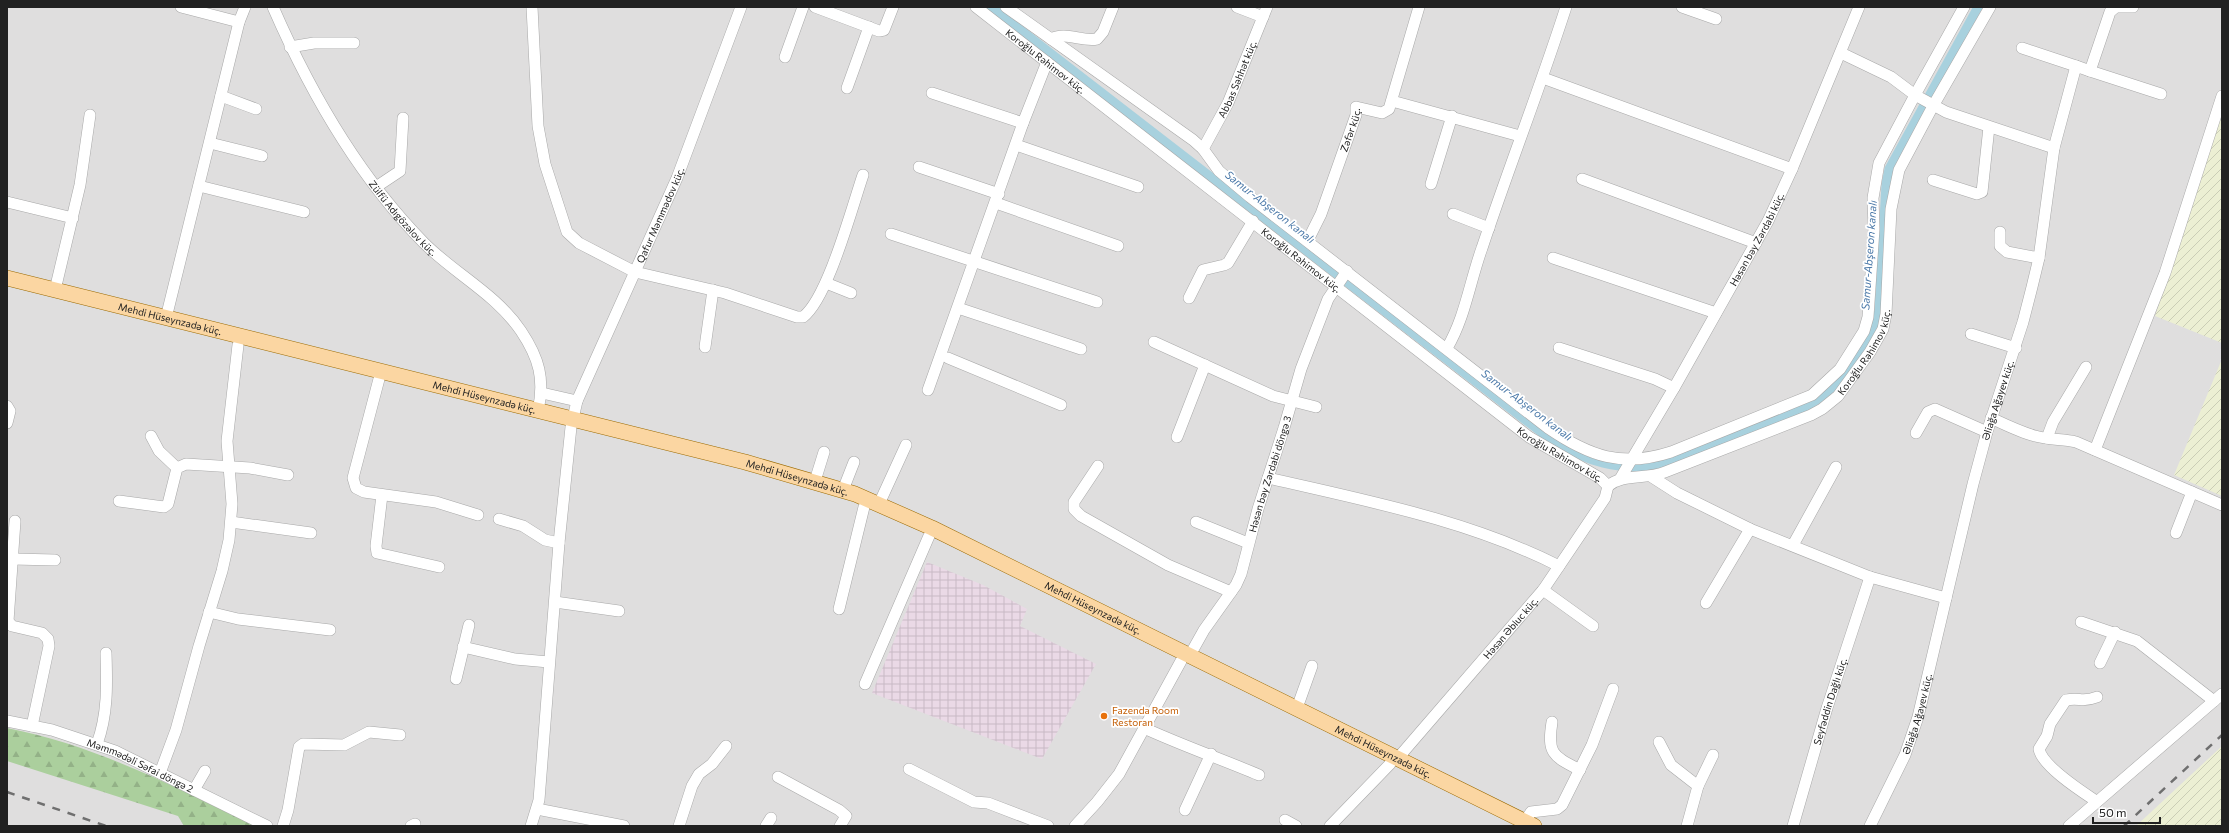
<svg xmlns="http://www.w3.org/2000/svg" width="2229" height="833" viewBox="0 0 2229 833" font-family="Commissioner,sans-serif">
<style>
.residential{fill:#dfdede}
.industrial{fill:url(#industrial-grid)}
.farmland{fill:url(#farmland-furrows)}
.forest{fill:url(#forest-firs)}
.lines{fill:none;stroke-linecap:round;stroke-linejoin:round}
.canal{stroke:#a8d1de;stroke-width:9}
.minor-casing{stroke:#a8a8a8;stroke-width:12}
.major-casing{stroke:#9b6a02;stroke-width:16}
.minor{stroke:#fff;stroke-width:11}
.major{stroke:#fbd6a2;stroke-width:15}
.rail{stroke:#6f6f6f;stroke-width:2.5;stroke-dasharray:8 8;stroke-linecap:butt}
.food-dot{fill:#e8710a;stroke:#fff;stroke-width:1.5}
.labels{text-anchor:middle;stroke-width:3.5;stroke-linejoin:round;paint-order:stroke}
.street-label{font-size:10px;fill:#212121;stroke:#fff}
.food-label{font-size:10px;fill:#c56008;stroke:#fff;text-anchor:start}
.water-label{font-size:11px;font-style:italic;fill:#4a78a8;stroke:#fff}
</style>
<defs>
<pattern id="industrial-grid" width="8" height="8" patternUnits="userSpaceOnUse"><rect width="8" height="8" fill="#ead9e6"/><path d="M0 4h8M4 0v8" fill="none" stroke="#c8bac5"/></pattern>
<pattern id="farmland-furrows" width="10" height="10" patternUnits="userSpaceOnUse"><rect width="10" height="10" fill="#ecefd3"/><path d="M-1 1l2-2M0 10L10 0M9 11l2-2" fill="none" stroke="#cacdb5"/></pattern>
<pattern id="forest-firs" width="22" height="20" patternUnits="userSpaceOnUse"><rect width="22" height="20" fill="#abcf9d"/><path d="M5 1l3.5 6h-7zM16 11l3.5 6h-7z" fill="#93b187"/></pattern>
</defs>
<rect width="100%" height="100%" fill="#f1eee7"/>
<path class="residential" d="M 7,7 L 2222,7 L 2222,826 L 7,826 Z"/>
<path class="industrial" d="M 927,562 L 983,585 L 1027,609 L 1020,626 L 1096,664 L 1042,759 L 872,693 Z"/>
<path class="farmland" d="M 2222,113 L 2222,343 L 2155,316 Z
M 2222,359 L 2222,496 L 2174,475 Z
M 2222,746 L 2222,826 L 2136,826 Z"/>
<path class="forest" d="M 7,728 C 95,745 175,787 256,826 L 184,826 L 178,816 L 7,761 Z"/>
<g class="lines">
<path class="canal" d="M 991,7 L 1550,439 C 1586,462 1619,472 1661,465 L 1805,408 C 1840,386 1871,351 1879,310 L 1886,184 L 1889,169 L 1978,7"/>
<defs>
<g id="minor">
<path d="M 181,7 L 239,22"/>
<path id="s1" d="M 273,7 C 310,92 359,177 424,243 C 455,274 496,294 521,331 C 539,358 545,379 538,411"/>
<path d="M 532,7 L 538,126 L 545,164 L 567,232 L 579,243 L 635,272 L 725,293 L 797,317 L 803,317 C 828,298 852,207 863,175"/>
<path d="M 815,7 L 879,31 L 884,30 L 893,7"/>
<path id="s2" d="M 976,7 L 1529,437 L 1600,478 L 1608,486"/>
<path d="M 1006,7 L 1193,140 L 1203,149 L 1219,171 L 1250,197 L 1548,428 C 1589,456 1622,468 1671,452 L 1812,395 L 1840,369 L 1864,331 L 1868,317 L 1874,229 L 1873,198 L 1879,163 L 1915,95 L 1964,7"/>
<path d="M 1237,7 L 1263,17"/>
<path d="M 1682,7 L 1716,19"/>
<path d="M 1051,39 C 1066,31 1081,42 1097,39 L 1103,32 L 1113,7"/>
<path d="M 290,47 L 314,43 L 354,43"/>
<path d="M 2022,48 L 2076,66"/>
<path d="M 1841,53 L 1891,77 L 1915,95 L 1946,112 L 2054,148"/>
<path d="M 785,57 L 803,7"/>
<path d="M 2090,71 L 2161,94"/>
<path d="M 1543,78 L 1792,169"/>
<path d="M 847,88 L 869,27"/>
<path d="M 932,93 L 1023,123"/>
<path d="M 221,96 L 256,109"/>
<path d="M 1392,101 L 1520,136"/>
<path d="M 210,143 L 262,156"/>
<path d="M 1016,145 L 1138,187"/>
<path id="s3" d="M 1203,149 L 1228,103 L 1267,7"/>
<path d="M 919,167 L 999,194"/>
<path d="M 1582,179 L 1756,243"/>
<path d="M 1933,180 L 1977,194 L 1982,192 L 1989,127"/>
<path d="M 1431,184 L 1452,116"/>
<path d="M 199,186 L 304,212"/>
<path d="M 376,187 L 400,171 L 403,118"/>
<path d="M 7,202 L 73,218"/>
<path d="M 996,203 L 1118,246"/>
<path d="M 1453,214 L 1489,228"/>
<path d="M 2000,232 L 2000,246 L 2007,252 L 2039,258"/>
<path d="M 891,234 L 1097,302"/>
<path id="s4" d="M 1308,240 L 1321,214 L 1356,115 L 1356,107 L 1382,113 L 1389,109 L 1419,7"/>
<path d="M 1553,258 L 1716,313"/>
<path d="M 826,283 L 851,293"/>
<path d="M 55,290 L 80,185 L 90,115"/>
<path d="M 1189,298 L 1203,270 L 1224,265 L 1228,263 L 1253,221"/>
<path d="M 958,308 L 1081,349"/>
<path d="M 166,318 L 239,22 L 245,7"/>
<path d="M 1971,334 L 2016,348"/>
<path d="M 1154,342 L 1273,396 L 1316,407"/>
<path d="M 705,347 L 713,290"/>
<path d="M 1447,348 C 1465,318 1470,281 1482,248 C 1509,167 1540,88 1566,7"/>
<path d="M 1559,348 L 1655,379 L 1674,388"/>
<path d="M 948,358 L 1061,405"/>
<path d="M 379,379 L 353,478 L 356,488 L 364,492 L 436,502 L 478,515"/>
<path d="M 928,390 L 1023,123 L 1047,62"/>
<path d="M 542,393 L 577,401"/>
<path d="M 7,406 L 10,411 L 7,423"/>
<path d="M 1991,418 C 2006,425 2020,432 2035,436 C 2049,440 2063,439 2076,442 L 2222,505"/>
<path d="M 1916,433 L 1928,412 L 1935,409 L 1987,432"/>
<path d="M 151,436 L 159,451 L 177,468"/>
<path d="M 1177,437 L 1205,365"/>
<path d="M 2047,438 L 2053,422 L 2086,367"/>
<path d="M 2095,450 L 2165,273 L 2222,96"/>
<path d="M 1098,466 L 1074,502 L 1074,509 L 1081,516 L 1168,565 L 1231,592"/>
<path d="M 1652,477 L 1677,493 L 1750,529 L 1870,577 L 1946,598"/>
<path d="M 1268,478 C 1367,501 1468,520 1559,566"/>
<path id="s5" d="M 1620,479 L 1674,388 L 1768,221 L 1792,169 L 1859,7"/>
<path d="M 815,481 L 824,452"/>
<path id="s6" d="M 1608,486 C 1624,473 1645,480 1665,472 L 1811,415 L 1822,409 L 1838,396 L 1870,352 L 1883,329 L 1886,314 L 1891,209 L 1899,170 L 1933,106 L 1990,7"/>
<path d="M 843,490 L 854,462"/>
<path d="M 382,495 L 376,546 L 377,553 L 439,567"/>
<path d="M 119,501 L 164,507 L 168,504 L 177,468 L 186,464 L 250,468 L 288,475"/>
<path d="M 879,504 L 906,445"/>
<path d="M 499,519 L 523,526 L 545,540 L 559,543"/>
<path d="M 15,521 L 8,621 L 12,626 L 42,633 L 48,639 L 49,646 L 32,726"/>
<path d="M 231,522 L 311,533"/>
<path d="M 1196,522 L 1248,543"/>
<path d="M 2176,533 L 2192,492"/>
<path d="M 1793,545 L 1836,467"/>
<path d="M 13,559 L 55,560"/>
<path d="M 1543,590 L 1593,626"/>
<path d="M 555,602 L 619,611"/>
<path d="M 1706,603 L 1750,529"/>
<path d="M 839,609 L 864,507"/>
<path d="M 209,612 L 238,619 L 330,630"/>
<path d="M 2081,622 L 2137,641 L 2214,701"/>
<path d="M 463,647 L 515,659 L 549,662"/>
<path id="s7" d="M 1190,655 L 1204,630 L 1236,585 L 1241,574 L 1258,509 L 1284,428 L 1301,369 L 1328,299 L 1347,271"/>
<path d="M 2100,663 L 2115,632"/>
<path d="M 456,679 L 469,625"/>
<path d="M 865,684 L 929,536"/>
<path d="M 1297,708 L 1312,666"/>
<path id="s8" d="M 7,721 L 52,730 L 115,751 L 267,826"/>
<path d="M 1552,722 C 1547,754 1553,756 1580,770"/>
<path d="M 1144,728 C 1181,745 1221,759 1259,775"/>
<path d="M 1659,742 L 1671,765 L 1698,786 L 1687,826"/>
<path d="M 97,744 C 108,714 107,684 106,653"/>
<path id="s9" d="M 1398,758 L 1543,590 L 1605,498 L 1608,486"/>
<path d="M 909,769 L 974,802 L 988,803 L 1048,826"/>
<path d="M 160,773 L 176,730 L 199,646 L 222,571 L 229,540 L 232,504 L 227,441 L 238,345"/>
<path d="M 778,777 L 839,810 L 846,816 L 840,826"/>
<path d="M 1698,786 L 1713,755"/>
<path d="M 194,790 L 205,771"/>
<path d="M 2096,801 C 2081,791 2042,766 2039,749 L 2047,736 L 2050,724 L 2066,700 C 2080,697 2082,703 2097,697"/>
<path d="M 537,809 L 624,826"/>
<path d="M 1185,810 L 1211,754"/>
<path d="M 1285,820 L 1296,826"/>
<path d="M 283,826 L 288,810 L 299,747 L 303,744 L 344,745 L 369,732 L 400,735"/>
<path d="M 411,826 L 415,824"/>
<path id="s10" d="M 531,826 L 539,800 L 559,543 L 571,427 L 577,401 L 677,178 L 741,7"/>
<path d="M 679,826 L 692,786 L 699,774 L 712,764 L 726,746"/>
<path d="M 766,826 L 771,818"/>
<path d="M 1075,826 L 1097,802 L 1119,774 L 1181,661"/>
<path d="M 1330,826 L 1390,764"/>
<path d="M 1522,826 L 1531,812 L 1557,809 L 1562,805 L 1592,745 L 1613,689"/>
<path id="s11" d="M 1793,826 L 1827,708 L 1870,577"/>
<path id="s12" d="M 1870,826 L 1905,755 L 1918,717 L 1973,484 L 1987,432 L 2023,322 L 2032,287 L 2039,258 L 2054,148 L 2076,66 L 2090,71 L 2110,12 L 2116,7 L 2133,7"/>
<path d="M 2069,826 L 2222,694"/>
</g>
<g id="major">
<path id="s13" d="M 7,278 L 745,462 L 855,494 L 932,528 L 1534,826"/>
</g>
</defs>
<use href="#minor" class="minor-casing"/>
<use href="#major" class="major-casing"/>
<use href="#minor" class="minor"/>
<use href="#major" class="major"/>
<path class="rail" d="M 7,792 L 106,826
M 2124,826 L 2222,735"/>
</g>
<circle class="food-dot" cx="1104" cy="716" r="4"/>
<g class="labels">
<g class="street-label">
<text dy="4" stroke="none"><textPath href="#s2" startOffset="88">Koroğlu Rəhimov küç.</textPath></text>
<text dy="4" stroke="none"><textPath href="#s3" startOffset="78">Abbas Səhhət küç.</textPath></text>
<text dy="4" stroke="none"><textPath href="#s4" startOffset="118">Zəfər küç.</textPath></text>
<text dy="4" stroke="none"><textPath href="#s10" startOffset="632">Qafur Məmmədov küç.</textPath></text>
<text dy="4" stroke="none"><textPath href="#s1" startOffset="249">Zülfü Adıgözəlov küç.</textPath></text>
<text dy="4" stroke="none"><textPath href="#s5" startOffset="276">Həsən bəy Zərdabi küç.</textPath></text>
<text dy="4" stroke="none"><textPath href="#s2" startOffset="412">Koroğlu Rəhimov küç.</textPath></text>
<text dy="4" stroke="none"><textPath href="#s13" startOffset="168">Mehdi Hüseynzadə küç.</textPath></text>
<text dy="4" stroke="none"><textPath href="#s6" startOffset="301">Koroğlu Rəhimov küç.</textPath></text>
<text dy="4" stroke="none"><textPath href="#s13" startOffset="492">Mehdi Hüseynzadə küç.</textPath></text>
<text dy="4" stroke="none"><textPath href="#s12" startOffset="446">Əliağa Ağayev küç.</textPath></text>
<text dy="4" stroke="none"><textPath href="#s2" startOffset="736">Koroğlu Rəhimov küç.</textPath></text>
<text dy="4" stroke="none"><textPath href="#s7" startOffset="200">Həsən bəy Zərdabi döngə 3</textPath></text>
<text dy="4" stroke="none"><textPath href="#s13" startOffset="815">Mehdi Hüseynzadə küç.</textPath></text>
<text dy="4" stroke="none"><textPath href="#s13" startOffset="1139">Mehdi Hüseynzadə küç.</textPath></text>
<text dy="4" stroke="none"><textPath href="#s9" startOffset="172">Həsən Əbluc küç.</textPath></text>
<text dy="4" stroke="none"><textPath href="#s11" startOffset="130">Seyfəddin Dağlı küç.</textPath></text>
<text dy="4" stroke="none"><textPath href="#s12" startOffset="122">Əliağa Ağayev küç.</textPath></text>
<text dy="4" stroke="none"><textPath href="#s13" startOffset="1463">Mehdi Hüseynzadə küç.</textPath></text>
<text dy="4" stroke="none"><textPath href="#s8" startOffset="141">Məmmədəli Səfai döngə 2</textPath></text>
</g>
<g class="food-label">
<text x="1112" y="714">Fazenda Room<tspan x="1112" dy="12">Restoran</tspan></text>
</g>
<g class="water-label">
<text transform="translate(1270 207) rotate(38)" y="4">Samur-Abşeron kanalı</text>
<text transform="translate(1869 255) rotate(-86)" y="4">Samur-Abşeron kanalı</text>
<text transform="translate(1527 405) rotate(37)" y="4">Samur-Abşeron kanalı</text>
</g>
</g>
<rect width="2229" height="833" fill="none" stroke="#212121" stroke-width="16"/>
<path d="M2093 817v6h67v-6" fill="none" stroke="#212121" stroke-width="2"/>
<text x="2099" y="817" font-size="12" fill="#212121" stroke="#ffffff" stroke-width="3" paint-order="stroke">50 m</text>
</svg>
